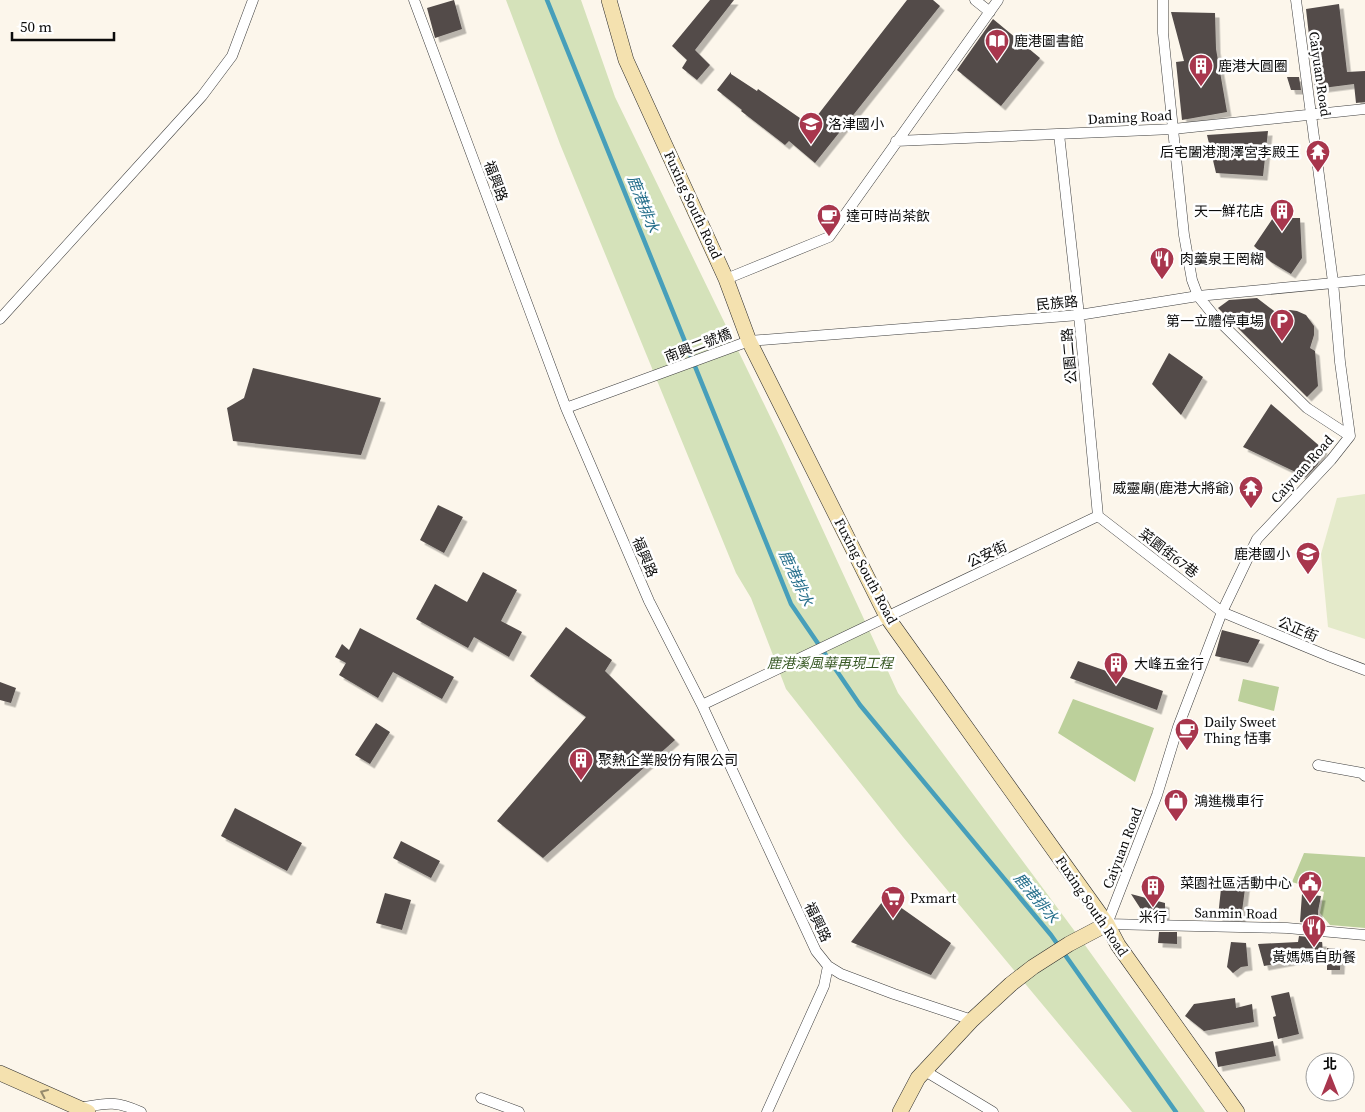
<svg xmlns="http://www.w3.org/2000/svg" width="1365" height="1112" viewBox="0 0 1365 1112" font-family="'Source Serif 4','Noto Sans TC',serif">
<style>
.green{fill:#d5e2ba}
.forest{fill:#bcd09b}
.pitch{fill:#e4eaca}
.lines{fill:none;stroke-linecap:round;stroke-linejoin:round}
.stream{stroke:#479fba;stroke-width:4.5}
.building{fill:#524b49;filter:url(#shadow)}
.street-casing{stroke:#3e3e3e;stroke-width:11}
.secondary-casing{stroke:#2d2d2d;stroke-width:16}
.street{stroke:#fff;stroke-width:10}
.secondary{stroke:#f4e1af;stroke-width:15}
.oneway{stroke:#978b6d}
.labels{text-anchor:middle;stroke-width:5;stroke-linejoin:round;paint-order:stroke}
.poi-label{font-size:14px;fill:#0b0b0b;stroke:#fff;text-anchor:start}
.street-label{font-size:14px;fill:#0b0b0b;stroke:#fff}
.park-label{font-size:14px;font-style:italic;fill:#385925;stroke:#fff}
.water-label{font-size:15px;font-style:italic;fill:#266f8b;stroke:#fff}
</style>
<defs>
<filter id="shadow"><feDropShadow dx="4.5" dy="4.5" stdDeviation="0" flood-color="#0004"/></filter>
</defs>
<rect width="100%" height="100%" fill="#fcf6eb"/>
<path class="green" d="M 506,0 L 581,0 L 615,97 L 781,439 L 898,693 L 1082,941 L 1205,1112 L 1132,1112 L 903,837 L 786,689 L 751,598 L 736,573 L 560,144 Z"/>
<path class="forest" d="M 1243,679 L 1279,687 L 1274,711 L 1238,701 Z
M 1073,699 L 1154,728 L 1135,782 L 1058,733 Z
M 1304,853 L 1365,857 L 1365,928 L 1330,925 L 1320,913 L 1324,892 L 1292,882 Z"/>
<path class="pitch" d="M 1365,494 L 1365,639 L 1328,627 L 1321,554 L 1337,498 Z"/>
<g class="lines">
<path class="stream" d="M 547,0 L 791,604 L 860,705 L 1051,935 L 1176,1112"/>
</g>
<path class="building" d="M 454,0 L 462,29 L 435,38 L 427,8 Z
M 710,0 L 734,0 L 695,50 L 710,65 L 697,80 L 682,68 L 687,60 L 672,46 Z
M 907,0 L 933,0 L 940,6 L 815,163 L 789,141 L 785,145 L 741,111 L 742,110 L 717,90 L 731,72 L 731,74 L 757,91 L 758,89 L 810,125 Z
M 1339,4 L 1347,72 L 1365,71 L 1365,102 L 1356,103 L 1354,84 L 1315,89 L 1306,9 Z
M 1171,12 L 1215,13 L 1216,49 L 1227,112 L 1182,120 L 1176,62 L 1184,61 Z
M 993,19 L 1040,58 L 1001,106 L 957,70 Z
M 1287,77 L 1299,77 L 1301,90 L 1291,90 Z
M 1268,131 L 1263,176 L 1216,173 L 1207,135 Z
M 1273,218 L 1300,218 L 1302,258 L 1291,274 L 1271,262 L 1254,246 Z
M 1257,298 L 1278,314 L 1290,310 L 1297,311 L 1306,315 L 1314,326 L 1314,335 L 1310,348 L 1315,351 L 1318,386 L 1307,397 L 1218,308 L 1229,300 Z
M 1169,353 L 1203,377 L 1181,415 L 1152,384 Z
M 253,368 L 381,398 L 361,455 L 233,441 L 227,408 L 244,398 Z
M 1271,404 L 1323,449 L 1318,464 L 1306,477 L 1243,447 Z
M 438,505 L 463,517 L 444,553 L 420,540 Z
M 483,572 L 517,590 L 501,621 L 522,632 L 509,657 L 474,637 L 468,648 L 416,619 L 435,584 L 467,602 Z
M 566,627 L 612,660 L 605,671 L 675,740 L 543,858 L 497,821 L 586,717 L 530,676 Z
M 360,628 L 454,677 L 442,699 L 393,672 L 378,698 L 339,675 L 346,663 L 335,657 L 342,644 L 349,650 Z
M 1222,630 L 1260,640 L 1248,663 L 1215,656 Z
M 1078,661 L 1163,691 L 1157,710 L 1070,678 Z
M 0,682 L 16,688 L 11,703 L 0,700 Z
M 376,723 L 390,732 L 370,764 L 355,755 Z
M 235,808 L 302,843 L 287,871 L 221,836 Z
M 401,841 L 440,861 L 431,878 L 393,858 Z
M 1222,879 L 1246,881 L 1241,919 L 1218,917 Z
M 385,893 L 411,900 L 402,930 L 376,923 Z
M 1131,894 L 1165,903 L 1165,916 L 1144,914 Z
M 1302,894 L 1321,896 L 1318,911 L 1318,924 L 1300,922 Z
M 886,897 L 951,943 L 931,975 L 851,942 Z
M 1159,932 L 1177,932 L 1177,944 L 1158,943 Z
M 1299,936 L 1318,938 L 1318,942 L 1322,942 L 1323,955 L 1264,966 L 1258,944 L 1298,942 Z
M 1231,942 L 1246,943 L 1248,966 L 1241,967 L 1233,973 L 1227,967 Z
M 1327,948 L 1341,949 L 1340,970 L 1327,970 Z
M 1289,992 L 1299,1034 L 1278,1039 L 1273,1017 L 1276,1016 L 1271,996 Z
M 1235,998 L 1236,1008 L 1252,1004 L 1254,1022 L 1204,1031 L 1185,1016 L 1194,1004 Z
M 1273,1041 L 1276,1056 L 1218,1067 L 1215,1052 Z"/>
<g class="lines">
<defs>
<path id="street" d="M 414,0 L 566,408 L 649,601 L 702,705 L 816,951 L 828,966 L 841,974 L 894,994 L 972,1020
M 975,0 L 990,12
M 1163,0 L 1163,33 L 1184,235 L 1192,280 L 1198,296 L 1215,317 L 1307,408 L 1350,436
M 1296,0 L 1333,282 L 1340,362 L 1350,436 L 1331,460 L 1257,539 L 1222,612 L 1178,727 L 1157,795 L 1107,924 L 1287,928 L 1365,935
M 1059,134 L 1079,315 L 1098,516
M 896,141 L 1173,129 L 1365,109
M 726,279 L 829,237 L 998,0
M 0,319 L 202,96 L 232,56 L 253,0
M 566,408 L 749,341 L 1079,315 L 1198,296 L 1365,280
M 1098,516 L 1222,612 L 1328,656 L 1365,670
M 702,705 L 1098,516
M 1318,765 L 1362,773 L 1365,776
M 925,1071 L 993,1112
M 481,1098 L 519,1112
M 79,1108 C 107,1103 114,1100 141,1112
M 767,1112 L 824,986 L 828,966"/>
<path id="secondary" d="M 609,0 L 626,60 L 726,279 L 749,341 L 887,617 L 1107,924 L 1118,945 L 1237,1112
M 0,1073 L 88,1112
M 900,1112 L 918,1078 L 972,1020 L 1011,984 L 1033,967 L 1069,944 L 1107,924"/>
</defs>
<use href="#street" class="street-casing"/>
<use href="#secondary" class="secondary-casing"/>
<use href="#street" class="street"/>
<use href="#secondary" class="secondary"/>
</g>
<defs><path id="oneway-chevron" d="M-2-3.5L2.5 0L-2 3.5" fill="none" stroke-width="1.6" stroke-linecap="round" stroke-linejoin="round" transform="scale(1.25)"/></defs>
<use class="oneway" href="#oneway-chevron" transform="translate(44 1093) rotate(-156)"/>
<defs>
<symbol id="library-pin" viewBox="-11 -11 22 30"><path d="M0 17L-7.5 6A9.5 9.5 0 1 1 7.5 6Z" fill="#a8364d" stroke="#fff"/><path d="M-6-4Q-3-5.5-.7-3.5V5Q-3 3-6 4ZM6-4Q3-5.5 .7-3.5V5Q3 3 6 4Z" fill="#fff"/></symbol>
<symbol id="building-pin" viewBox="-11 -11 22 30"><path d="M0 17L-7.5 6A9.5 9.5 0 1 1 7.5 6Z" fill="#a8364d" stroke="#fff"/><path d="M-4-6H4V6H1V3H-1V6H-4ZM-2.5-4.3h1.7v1.8h-1.7ZM.8-4.3h1.7v1.8H.8ZM-2.5-1h1.7V.8h-1.7ZM.8-1h1.7V.8H.8Z" fill="#fff"/></symbol>
<symbol id="school-pin" viewBox="-11 -11 22 30"><path d="M0 17L-7.5 6A9.5 9.5 0 1 1 7.5 6Z" fill="#a8364d" stroke="#fff"/><path d="M0-5L7-2L0 1L-7-2ZM-4 1L0 2.5L4 1V4Q0 6-4 4Z" fill="#fff"/></symbol>
<symbol id="temple-pin" viewBox="-11 -11 22 30"><path d="M0 17L-7.5 6A9.5 9.5 0 1 1 7.5 6Z" fill="#a8364d" stroke="#fff"/><path d="M0-6L5-2H3V0L6.5 2.5H4V6H1.5V3h-3V6H-4V2.5H-6.5L-3 0V-2H-5Z" fill="#fff"/></symbol>
<symbol id="cafe-pin" viewBox="-11 -11 22 30"><path d="M0 17L-7.5 6A9.5 9.5 0 1 1 7.5 6Z" fill="#a8364d" stroke="#fff"/><path d="M-5.5-4.5H6V0H3Q3 3.5 0 3.5H-2.5Q-5.5 3.5-5.5 0ZM3-3.2v2h1.7v-2ZM-6 4.5H4V6H-6Z" fill="#fff"/></symbol>
<symbol id="restaurant-pin" viewBox="-11 -11 22 30"><path d="M0 17L-7.5 6A9.5 9.5 0 1 1 7.5 6Z" fill="#a8364d" stroke="#fff"/><path d="M-5-6h1v4h1v-4h1v4h1v-4h1v5L-1.5 .5V6h-2V.5L-5-1ZM5-6V6H3V1.5H1.5Q1.5-4 5-6Z" fill="#fff"/></symbol>
<symbol id="parking-pin" viewBox="-11 -11 22 30"><path d="M0 17L-7.5 6A9.5 9.5 0 1 1 7.5 6Z" fill="#a8364d" stroke="#fff"/><path d="M-3.5-5.5H1a3.5 3.5 0 0 1 0 7H-1V5.5H-3.5ZM-1-3.4V-.6H.8a1.4 1.4 0 0 0 0-2.8Z" fill="#fff"/></symbol>
<symbol id="shop-pin" viewBox="-11 -11 22 30"><path d="M0 17L-7.5 6A9.5 9.5 0 1 1 7.5 6Z" fill="#a8364d" stroke="#fff"/><path d="M-5-2.5h2.3a2.7 3.5 0 0 1 5.4 0H5L5.5 6h-11ZM-1.5-2.5h3a1.5 2.3 0 0 0-3 0Z" fill="#fff"/></symbol>
<symbol id="civic-pin" viewBox="-11 -11 22 30"><path d="M0 17L-7.5 6A9.5 9.5 0 1 1 7.5 6Z" fill="#a8364d" stroke="#fff"/><path d="M-.6-6.5H3V-4.5H.6V-3L4-1V1h2V6H-6V1h2V-1L-.6-3ZM-1.2 2.5V6h2.4V2.5Z" fill="#fff"/></symbol>
<symbol id="supermarket-pin" viewBox="-11 -11 22 30"><path d="M0 17L-7.5 6A9.5 9.5 0 1 1 7.5 6Z" fill="#a8364d" stroke="#fff"/><path d="M-6-5.5h2.5l.6 2H6L4.5 2H-2.5L-4.4-4H-6ZM-1.5 3.2a1.3 1.3 0 1 0 .1 0ZM3 3.2a1.3 1.3 0 1 0 .1 0Z" fill="#fff"/></symbol>
</defs>
<g fill-rule="evenodd">
<use href="#library-pin" x="983" y="27" width="28" height="38"/>
<use href="#building-pin" x="1187" y="52" width="28" height="38"/>
<use href="#school-pin" x="797" y="110" width="28" height="38"/>
<use href="#temple-pin" x="1304" y="138" width="28" height="38"/>
<use href="#building-pin" x="1268" y="197" width="28" height="38"/>
<use href="#cafe-pin" x="815" y="202" width="28" height="38"/>
<use href="#restaurant-pin" x="1148" y="245" width="28" height="38"/>
<use href="#parking-pin" x="1268" y="307" width="28" height="38"/>
<use href="#temple-pin" x="1237" y="474" width="28" height="38"/>
<use href="#school-pin" x="1294" y="540" width="28" height="38"/>
<use href="#building-pin" x="1102" y="650" width="28" height="38"/>
<use href="#cafe-pin" x="1173" y="716" width="28" height="38"/>
<use href="#building-pin" x="567" y="746" width="28" height="38"/>
<use href="#shop-pin" x="1162" y="787" width="28" height="38"/>
<use href="#civic-pin" x="1296" y="869" width="28" height="38"/>
<use href="#building-pin" x="1139" y="873" width="28" height="38"/>
<use href="#supermarket-pin" x="879" y="884" width="28" height="38"/>
<use href="#restaurant-pin" x="1300" y="913" width="28" height="38"/>
</g>
<g class="labels">
<g class="poi-label">
<text x="1014" y="46">鹿港圖書館</text>
<text x="1218" y="71">鹿港大圓圈</text>
<text x="828" y="129">洛津國小</text>
<text x="1300" y="157" text-anchor="end">后宅闔港潤澤宮李殿王</text>
<text x="1264" y="216" text-anchor="end">天一鮮花店</text>
<text x="846" y="221">達可時尚茶飲</text>
<text x="1180" y="264">肉羹泉王罔糊</text>
<text x="1264" y="326" text-anchor="end">第一立體停車場</text>
<text x="1234" y="493" text-anchor="end">威靈廟(鹿港大將爺)</text>
<text x="1290" y="559" text-anchor="end">鹿港國小</text>
<text x="1134" y="669">大峰五金行</text>
<text x="1204" y="727">Daily Sweet<tspan x="1204" dy="16">Thing 恬事</tspan></text>
<text x="598" y="765">聚熱企業股份有限公司</text>
<text x="1194" y="806">鴻進機車行</text>
<text x="1292" y="888" text-anchor="end">菜園社區活動中心</text>
<text x="910" y="903">Pxmart</text>
<text x="1153" y="922" text-anchor="middle">米行</text>
<text x="1314" y="962" text-anchor="middle">黃媽媽自助餐</text>
</g>
<g class="street-label">
<text transform="translate(1320 74) rotate(82)" y="5">Caiyuan Road</text>
<text transform="translate(1130 117) rotate(-3)" y="5">Daming Road</text>
<text transform="translate(496 181) rotate(70)" y="5">福興路</text>
<text transform="translate(693 205) rotate(65)" y="5">Fuxing South Road</text>
<text transform="translate(1057 303) rotate(-5)" y="5">民族路</text>
<text transform="translate(698 345) rotate(-21)" y="5">南興二號橋</text>
<text transform="translate(1069 356) rotate(-95)" y="5">公園二路</text>
<text transform="translate(1302 469) rotate(-48)" y="5">Caiyuan Road</text>
<text transform="translate(1169 553) rotate(38)" y="5">菜園街67巷</text>
<text transform="translate(987 554) rotate(-25)" y="5">公安街</text>
<text transform="translate(645 557) rotate(67)" y="5">福興路</text>
<text transform="translate(866 571) rotate(62)" y="5">Fuxing South Road</text>
<text transform="translate(1298 629) rotate(23)" y="5">公正街</text>
<text transform="translate(1122 848) rotate(-69)" y="5">Caiyuan Road</text>
<text transform="translate(1092 906) rotate(56)" y="5">Fuxing South Road</text>
<text transform="translate(1236 913) rotate(1)" y="5">Sanmin Road</text>
<text transform="translate(818 922) rotate(64)" y="5">福興路</text>
</g>
<g class="park-label">
<text x="830" y="668">鹿港溪風華再現工程</text>
</g>
<g class="water-label">
<text transform="translate(643 204) rotate(68)" y="5">鹿港排水</text>
<text transform="translate(796 578) rotate(65)" y="5">鹿港排水</text>
<text transform="translate(1036 898) rotate(50)" y="5">鹿港排水</text>
</g>
</g>
<g transform="translate(1330 1077)"><circle r="24" fill="#ffffff" stroke="#9d9d9d"/>
<path d="M0-4L9 19L0 12L-9 19Z" fill="#a8364d"/>
<text y="-8" font-size="14" font-weight="bold" text-anchor="middle" fill="#0b0b0b">北</text>
</g>
<path d="M12 32v8h102v-8" fill="none" stroke="#0b0b0b" stroke-width="2.5"/>
<text x="20" y="32" font-size="15" fill="#0b0b0b" stroke="#ffffff" stroke-width="4" paint-order="stroke">50 m</text>
</svg>
